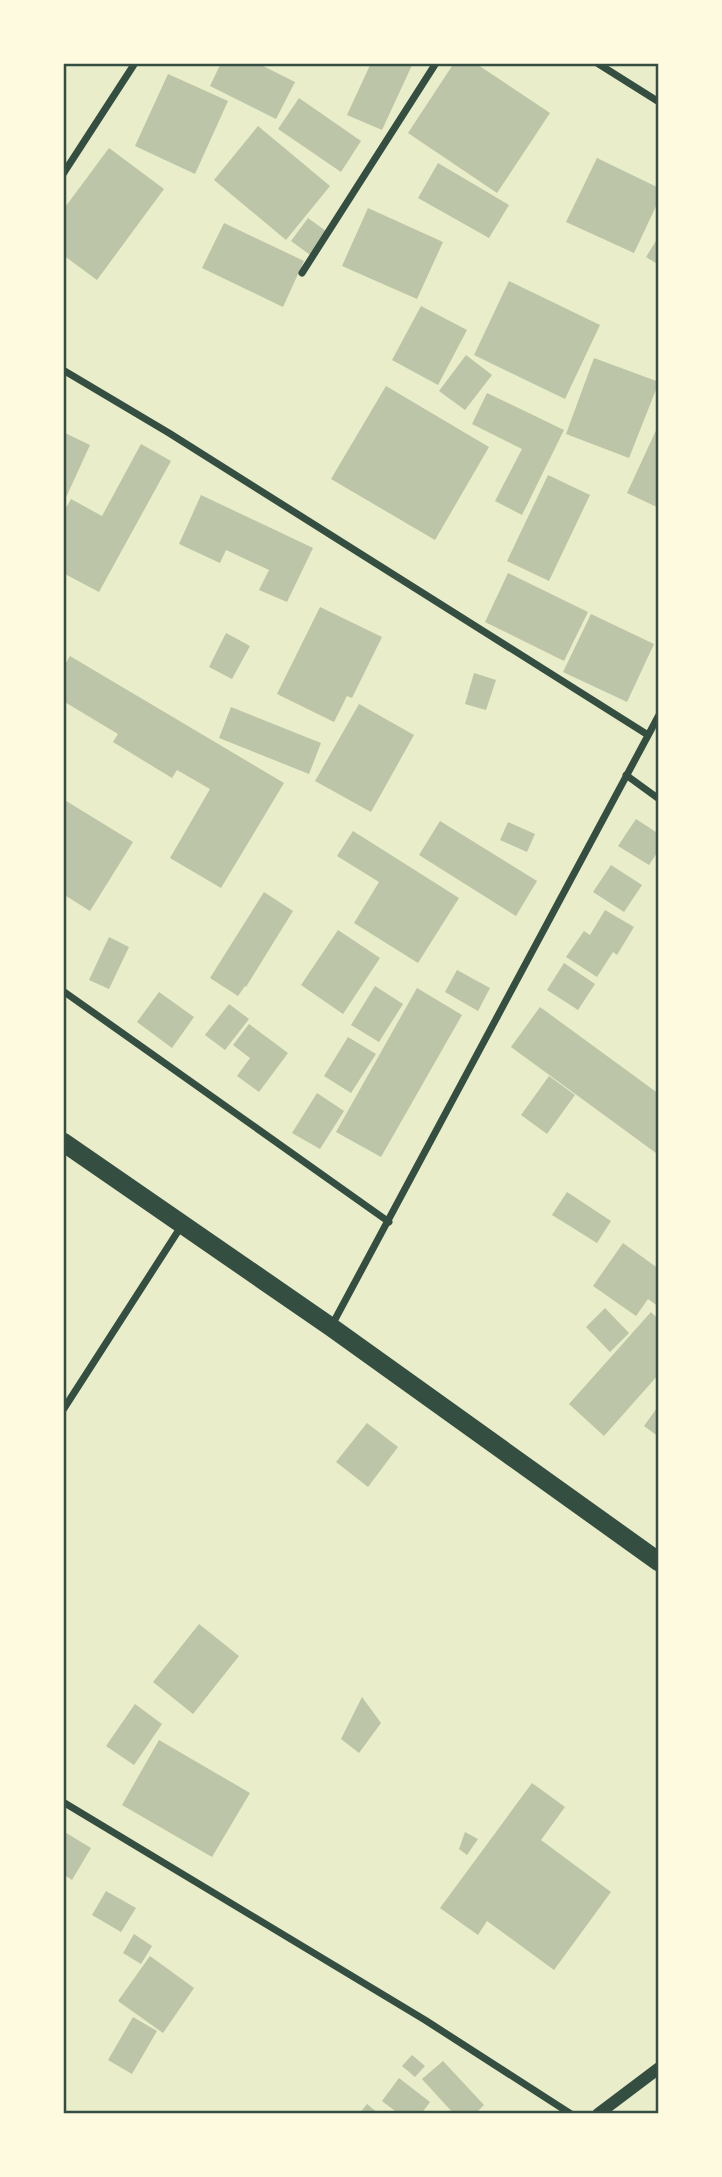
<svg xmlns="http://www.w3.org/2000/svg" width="722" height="2177" viewBox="0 0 722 2177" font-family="'Crimson Pro',serif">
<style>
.building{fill:#bcc5a7}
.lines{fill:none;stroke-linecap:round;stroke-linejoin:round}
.minor{stroke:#344e41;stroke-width:7}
.tertiary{stroke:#344e41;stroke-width:12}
.trunk{stroke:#344e41;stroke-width:19}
.neatline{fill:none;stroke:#344e41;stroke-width:2.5}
</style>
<rect width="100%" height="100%" fill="#e9edc9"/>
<path class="building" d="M 221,63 L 257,63 L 295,82 L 276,119 L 210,86 Z
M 371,63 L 413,63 L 382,130 L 347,115 Z
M 454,63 L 475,63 L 550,113 L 497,193 L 408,133 Z
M 168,74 L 228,101 L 195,174 L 135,146 Z
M 299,98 L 361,141 L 341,172 L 278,129 Z
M 258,126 L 330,186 L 286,240 L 214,180 Z
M 109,148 L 164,189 L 97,280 L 63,255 L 63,210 Z
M 597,158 L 659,188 L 659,200 L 634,253 L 566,222 Z
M 438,163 L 509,205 L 489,238 L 418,198 Z
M 368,208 L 443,242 L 417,299 L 342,266 Z
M 308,218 L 330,234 L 313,257 L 291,241 Z
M 224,223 L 304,261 L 283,307 L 202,268 Z
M 659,236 L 659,265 L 646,257 Z
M 509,281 L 600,325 L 565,399 L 474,355 Z
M 421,306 L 467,330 L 438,385 L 392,360 Z
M 466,355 L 492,375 L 465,410 L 439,391 Z
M 594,358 L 659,382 L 629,458 L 566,434 Z
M 386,386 L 489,447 L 435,540 L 331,479 Z
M 487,393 L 564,430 L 522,515 L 495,501 L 522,449 L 472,424 Z
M 659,424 L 659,508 L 627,493 Z
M 63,432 L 90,445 L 63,504 Z
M 141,444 L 171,461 L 99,592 L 63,573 L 63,513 L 71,499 L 102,516 Z
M 548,475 L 590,495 L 549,581 L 507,561 Z
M 201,495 L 313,548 L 287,602 L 259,590 L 269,570 L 226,550 L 220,563 L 179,544 Z
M 508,573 L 588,612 L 564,661 L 485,622 Z
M 320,607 L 382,637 L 352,698 L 347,696 L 334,722 L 277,694 Z
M 591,614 L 654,644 L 627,702 L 563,672 Z
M 226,633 L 250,646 L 232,679 L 209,667 Z
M 70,656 L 284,783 L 221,888 L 170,858 L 210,789 L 177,770 L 172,778 L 113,742 L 118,734 L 63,701 L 63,668 Z
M 474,673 L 496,680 L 486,710 L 465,704 Z
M 359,704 L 414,735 L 371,812 L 315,781 Z
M 231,707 L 321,743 L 309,774 L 219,738 Z
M 63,799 L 133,842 L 90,911 L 63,894 Z
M 636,819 L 659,834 L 659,850 L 649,865 L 618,846 Z
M 440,821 L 537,881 L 516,916 L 419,855 Z
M 508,822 L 535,834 L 527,852 L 500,840 Z
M 353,831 L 459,898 L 418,963 L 354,923 L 379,882 L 337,856 Z
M 611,865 L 642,885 L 624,912 L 593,892 Z
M 264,892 L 293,911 L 246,987 L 245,986 L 238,996 L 210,978 Z
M 605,910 L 634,927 L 617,955 L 613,952 L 597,977 L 566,957 L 584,931 L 590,935 Z
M 338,930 L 380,958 L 343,1014 L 301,985 Z
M 109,937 L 129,947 L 109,989 L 89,980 Z
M 564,963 L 595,984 L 578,1010 L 547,990 Z
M 457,970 L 490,988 L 478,1011 L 445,992 Z
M 375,986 L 403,1004 L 379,1042 L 351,1025 Z
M 417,988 L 462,1015 L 381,1157 L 336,1132 Z
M 159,992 L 194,1017 L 172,1048 L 137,1022 Z
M 229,1004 L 249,1019 L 225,1050 L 205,1035 Z
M 540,1007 L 659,1094 L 659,1148 L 656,1153 L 511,1047 Z
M 249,1024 L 288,1053 L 259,1092 L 237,1076 L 250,1058 L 233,1045 Z
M 348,1037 L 376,1054 L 351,1093 L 324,1076 Z
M 549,1076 L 575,1095 L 547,1134 L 521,1115 Z
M 317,1093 L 344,1111 L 320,1149 L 292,1133 Z
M 567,1192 L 611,1221 L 597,1243 L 552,1215 Z
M 623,1243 L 659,1269 L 659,1307 L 648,1299 L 636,1316 L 593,1286 Z
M 605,1308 L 629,1333 L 610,1352 L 586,1327 Z
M 651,1312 L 659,1320 L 659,1374 L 604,1436 L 569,1404 Z
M 659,1405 L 659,1437 L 644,1426 Z
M 367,1423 L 398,1447 L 368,1487 L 336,1462 Z
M 199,1624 L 239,1656 L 193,1714 L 153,1682 Z
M 362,1697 L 381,1723 L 359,1753 L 341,1739 Z
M 135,1704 L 162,1724 L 134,1765 L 106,1746 Z
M 159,1740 L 250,1793 L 212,1857 L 122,1805 Z
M 532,1783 L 565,1807 L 541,1840 L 611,1892 L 554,1970 L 487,1921 L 478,1935 L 440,1908 Z
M 63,1831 L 91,1848 L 72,1880 L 63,1874 Z
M 465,1832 L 478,1839 L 467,1855 L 459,1849 Z
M 106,1891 L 136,1908 L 121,1932 L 92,1915 Z
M 134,1934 L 152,1946 L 141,1964 L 123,1953 Z
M 150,1956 L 194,1988 L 163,2033 L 118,2001 Z
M 133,2017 L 157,2031 L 132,2074 L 108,2060 Z
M 412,2055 L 425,2066 L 415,2077 L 402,2066 Z
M 443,2061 L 484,2105 L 475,2114 L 454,2114 L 422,2079 Z
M 399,2078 L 430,2102 L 421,2114 L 399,2114 L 382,2101 Z
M 367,2104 L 379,2114 L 359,2114 Z"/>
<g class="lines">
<path class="minor" d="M 597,63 L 659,102
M 63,174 L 135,63
M 302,273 L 436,63
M 63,370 L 169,433 L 648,735
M 626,775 L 659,799
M 63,991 L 389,1222
M 332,1325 L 659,715
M 63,1410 L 182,1225
M 63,1802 L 425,2020 L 571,2114"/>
<path class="tertiary" d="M 598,2114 L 659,2068"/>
<path class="trunk" d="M 63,1142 L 331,1327 L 659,1562"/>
</g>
<rect width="722" height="2177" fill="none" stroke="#fefae0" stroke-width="130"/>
<rect x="65" y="65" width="592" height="2047" class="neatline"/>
</svg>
